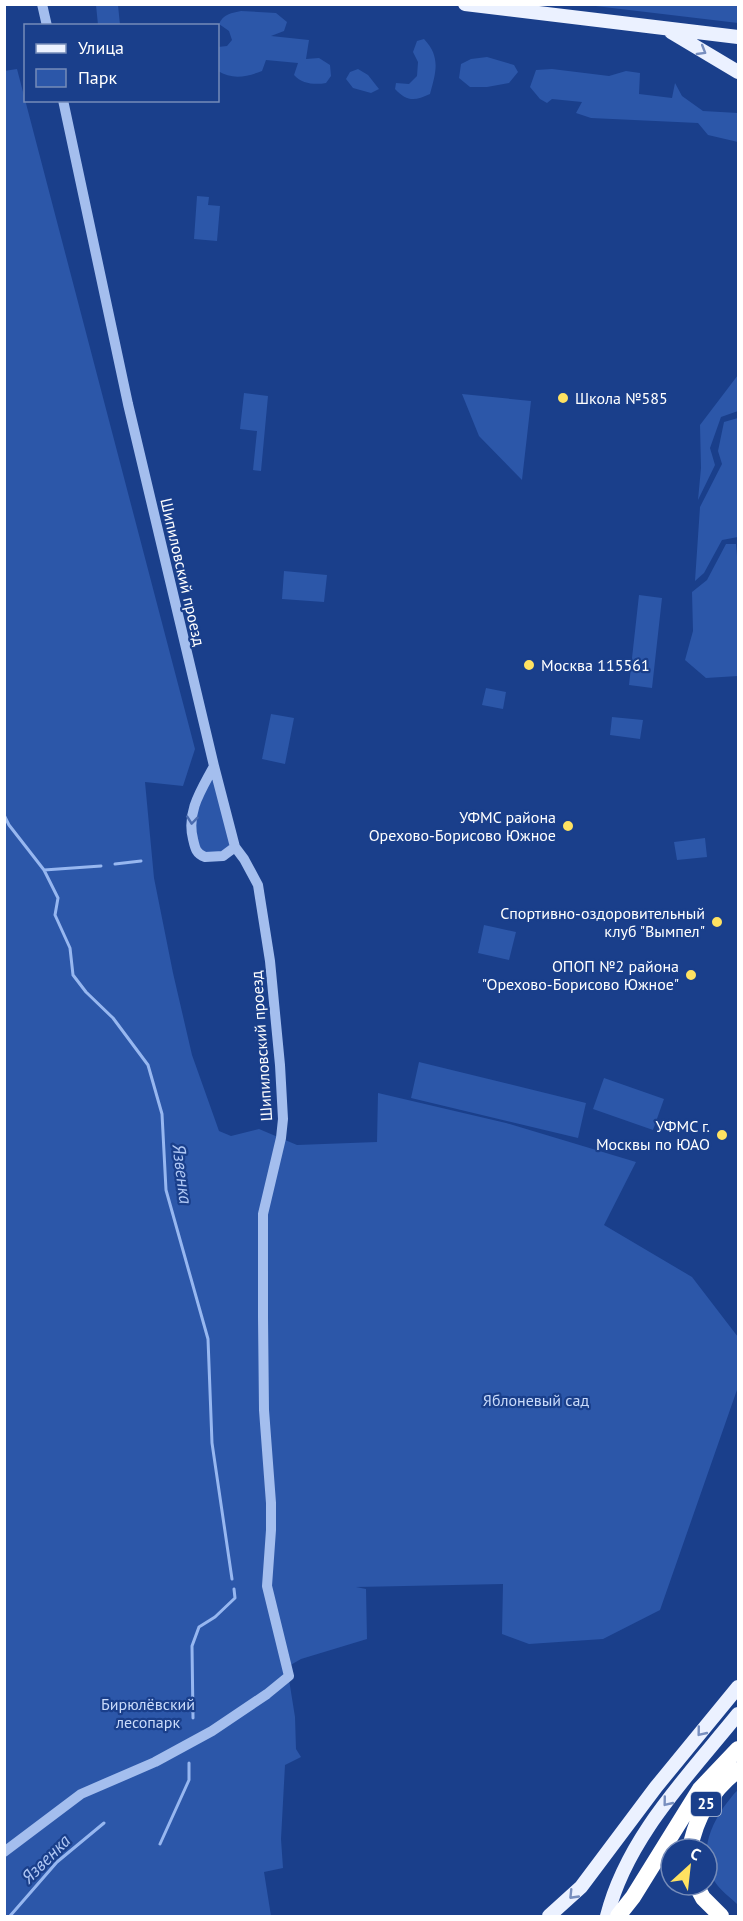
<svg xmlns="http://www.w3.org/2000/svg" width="743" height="1921" viewBox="0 0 743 1921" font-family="'PT Sans',sans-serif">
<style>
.green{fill:#2c57a9}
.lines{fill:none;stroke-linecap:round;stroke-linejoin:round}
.stream{stroke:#97b7f0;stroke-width:3}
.minor{stroke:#a4beee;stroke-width:10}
.major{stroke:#ebf1ff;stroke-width:14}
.highway{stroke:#fff;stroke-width:16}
.oneway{stroke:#788fbf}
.oneway2{stroke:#4a6bae}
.poi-dot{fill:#ffe261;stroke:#1a3f8b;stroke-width:2}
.labels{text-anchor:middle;stroke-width:4.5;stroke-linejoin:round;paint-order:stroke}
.shield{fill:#1a3f8b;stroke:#bac5dc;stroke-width:1.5}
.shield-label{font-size:15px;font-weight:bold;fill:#fff}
.poi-label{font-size:16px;fill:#fff;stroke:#1a3f8b;text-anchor:end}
.street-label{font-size:16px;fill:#fff;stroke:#1a3f8b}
.park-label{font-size:16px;fill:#cadbfa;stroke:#1a3f8b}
.water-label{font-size:18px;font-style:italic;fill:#b0c8f5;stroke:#1a3f8b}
</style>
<rect width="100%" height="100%" fill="#1a3f8b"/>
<path class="green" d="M 96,5 L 118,5 L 120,25 L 98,25 Z
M 587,5 L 738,5 L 738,23 Z
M 241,11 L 276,13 L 287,22 L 284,31 L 271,36 L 309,40 L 306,59 L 319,58 L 330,65 L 331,76 L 326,83 C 315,85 302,84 294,75 L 298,63 L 266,60 L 262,71 C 247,77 232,80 218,71 L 218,47 L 227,46 L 232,40 L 229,31 L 219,24 C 223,14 232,13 241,11 Z
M 424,39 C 441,57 436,72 430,94 C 415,101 407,102 395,89 L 396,83 L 409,84 L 417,76 L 418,62 L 413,52 L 417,41 Z
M 487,57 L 514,65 L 518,72 L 509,83 L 487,87 L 470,87 L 459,78 L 461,64 L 471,59 Z
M 17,69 L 195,749 L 183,786 L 145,782 L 154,878 L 173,973 L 192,1055 L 219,1131 L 231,1136 L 259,1129 L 297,1145 L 377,1142 L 378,1093 L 506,1123 L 636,1162 L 604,1225 L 692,1277 L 738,1337 L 738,1387 L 660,1610 L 603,1639 L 529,1644 L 502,1634 L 503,1584 L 356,1587 L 366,1589 L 367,1639 L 301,1659 L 287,1667 L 295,1717 L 296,1749 L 301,1757 L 285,1765 L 281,1839 L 283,1868 L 264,1872 L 271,1916 L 5,1916 L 4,71 Z
M 358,69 L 368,75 L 379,89 L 371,93 L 353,88 L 346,79 L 350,72 Z
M 552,69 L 609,76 L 626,71 L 640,73 L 639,94 L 672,98 L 675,83 L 682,96 L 703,111 L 738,113 L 738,142 L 708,135 L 698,123 L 591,118 L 576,113 L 582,102 L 552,99 L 547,103 L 540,99 L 530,87 L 536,70 Z
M 197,196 L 209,197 L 208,205 L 220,206 L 217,241 L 194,239 Z
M 738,375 L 738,411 L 721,417 L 710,448 L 715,465 L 698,500 L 701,468 L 700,425 Z
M 244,393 L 268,396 L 261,471 L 253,470 L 257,431 L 240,429 Z
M 462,394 L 531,401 L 522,480 L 479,436 Z
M 738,418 L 738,537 L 722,540 L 704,573 L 695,581 L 700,507 L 722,464 L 718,451 L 724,422 Z
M 726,544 L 736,544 L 738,569 L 738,676 L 706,678 L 685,660 L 693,631 L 692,592 L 707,580 Z
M 284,571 L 327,575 L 324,602 L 282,599 Z
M 639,595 L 662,598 L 652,688 L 629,685 Z
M 486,688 L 506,692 L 503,709 L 482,705 Z
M 271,714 L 294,718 L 285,764 L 262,759 Z
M 612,717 L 643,720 L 640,739 L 610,735 Z
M 214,766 L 235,847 L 205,857 L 191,830 Z
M 705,838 L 707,857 L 677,860 L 674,842 Z
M 484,925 L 516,932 L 509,960 L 478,953 Z
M 419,1062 L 586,1103 L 578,1138 L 411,1098 Z
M 604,1078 L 664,1099 L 653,1130 L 593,1109 Z
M 738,1790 L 738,1905 C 731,1898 720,1890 715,1882 C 699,1856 708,1831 723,1808 C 728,1802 732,1795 738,1790 Z"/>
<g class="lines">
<path class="stream" d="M 4,815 L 9,825 L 44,870 L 58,898 L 55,915 L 70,948 L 73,975 L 86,992 L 113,1018 L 148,1065 L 162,1114 L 166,1190 L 208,1339 L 212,1443 L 232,1579
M 115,864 L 141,861
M 44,870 L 101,866
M 193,1718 L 192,1646 L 199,1627 L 215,1617 L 235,1598 L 234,1589
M 160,1844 L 189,1780 L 189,1763
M 10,1916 L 57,1862 L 104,1823"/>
<path class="minor" d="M 42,4 L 47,26
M 214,766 C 202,789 186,811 193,839 C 195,848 196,854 205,857 L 223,856 L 235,847
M 4,1852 L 81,1794 L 155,1762 L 212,1731 L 267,1694 L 289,1676 L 267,1586 L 271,1530 L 271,1503 L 264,1410 L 263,1317 L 263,1214 L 281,1138 L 283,1119 L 280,1065 L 270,961 L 258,885 L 244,859 L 235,847 L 214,766 L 128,404 L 63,100"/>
<path class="major" d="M 465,4 L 738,37
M 671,32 L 738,72
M 549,1916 L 581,1887 L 656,1787 L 738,1687
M 607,1916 C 627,1837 688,1776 738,1714"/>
<path class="highway" d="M 690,1849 C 696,1816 712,1790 738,1770
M 696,1885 L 703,1898 L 721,1916
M 618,1916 L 633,1897 L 700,1789 L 738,1749"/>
</g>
<defs><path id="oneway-chevron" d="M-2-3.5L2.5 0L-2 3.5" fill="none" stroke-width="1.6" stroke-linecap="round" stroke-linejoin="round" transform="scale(1.5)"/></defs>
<g class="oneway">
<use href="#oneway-chevron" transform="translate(702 51) rotate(31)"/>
<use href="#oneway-chevron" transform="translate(701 1732) rotate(129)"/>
<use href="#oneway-chevron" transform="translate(667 1802) rotate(129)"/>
<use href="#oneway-chevron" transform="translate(573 1895) rotate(134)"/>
</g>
<use class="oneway2" href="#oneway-chevron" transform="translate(192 820) rotate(96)"/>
<g class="poi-dot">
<circle cx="563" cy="398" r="6"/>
<circle cx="529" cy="665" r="6"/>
<circle cx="568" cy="826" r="6"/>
<circle cx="717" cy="922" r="6"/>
<circle cx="691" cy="975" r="6"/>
<circle cx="722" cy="1135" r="6"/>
</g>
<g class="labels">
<rect class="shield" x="691" y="1792" width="30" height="24" rx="4.5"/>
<g class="shield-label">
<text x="706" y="1809">25</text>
</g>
<g class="poi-label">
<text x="575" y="404" text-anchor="start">Школа №585</text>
<text x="541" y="671" text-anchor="start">Москва 115561</text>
<text x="556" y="823">УФМС района<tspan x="556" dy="18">Орехово-Борисово Южное</tspan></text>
<text x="705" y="919">Спортивно-оздоровительный<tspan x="705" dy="18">клуб "Вымпел"</tspan></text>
<text x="679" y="972">ОПОП №2 района<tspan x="679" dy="18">"Орехово-Борисово Южное"</tspan></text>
<text x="710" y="1132">УФМС г.<tspan x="710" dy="18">Москвы по ЮАО</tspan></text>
</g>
<g class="street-label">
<text transform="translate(183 572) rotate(77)" y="6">Шипиловский проезд</text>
<text transform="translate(261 1046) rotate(-94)" y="6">Шипиловский проезд</text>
</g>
<g class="park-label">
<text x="536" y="1406">Яблоневый сад</text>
<text x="148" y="1710">Бирюлёвский<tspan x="148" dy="18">лесопарк</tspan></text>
</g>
<g class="water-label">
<text transform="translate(182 1174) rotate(83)" y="6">Язвенка</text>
<text transform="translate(46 1859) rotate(-45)" y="6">Язвенка</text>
</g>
</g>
<rect width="743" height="1921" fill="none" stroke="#ffffff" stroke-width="12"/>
<rect x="24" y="24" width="195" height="78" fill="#1a3f8b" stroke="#768cb9" stroke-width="1.5"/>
<rect x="36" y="44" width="30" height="9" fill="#ebf1ff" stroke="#768cb9" stroke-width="1.5"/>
<text x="78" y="54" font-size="18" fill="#ffffff">Улица</text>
<rect x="36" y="69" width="30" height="18" fill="#2c57a9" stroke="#768cb9" stroke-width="1.5"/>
<text x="78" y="84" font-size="18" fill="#ffffff">Парк</text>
<g transform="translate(689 1867) rotate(27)"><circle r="28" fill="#1a3f8b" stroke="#768cb9" stroke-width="1.5"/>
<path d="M0-4.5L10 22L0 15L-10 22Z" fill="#ffe261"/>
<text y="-9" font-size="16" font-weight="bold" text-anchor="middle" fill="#ffffff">С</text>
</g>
</svg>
